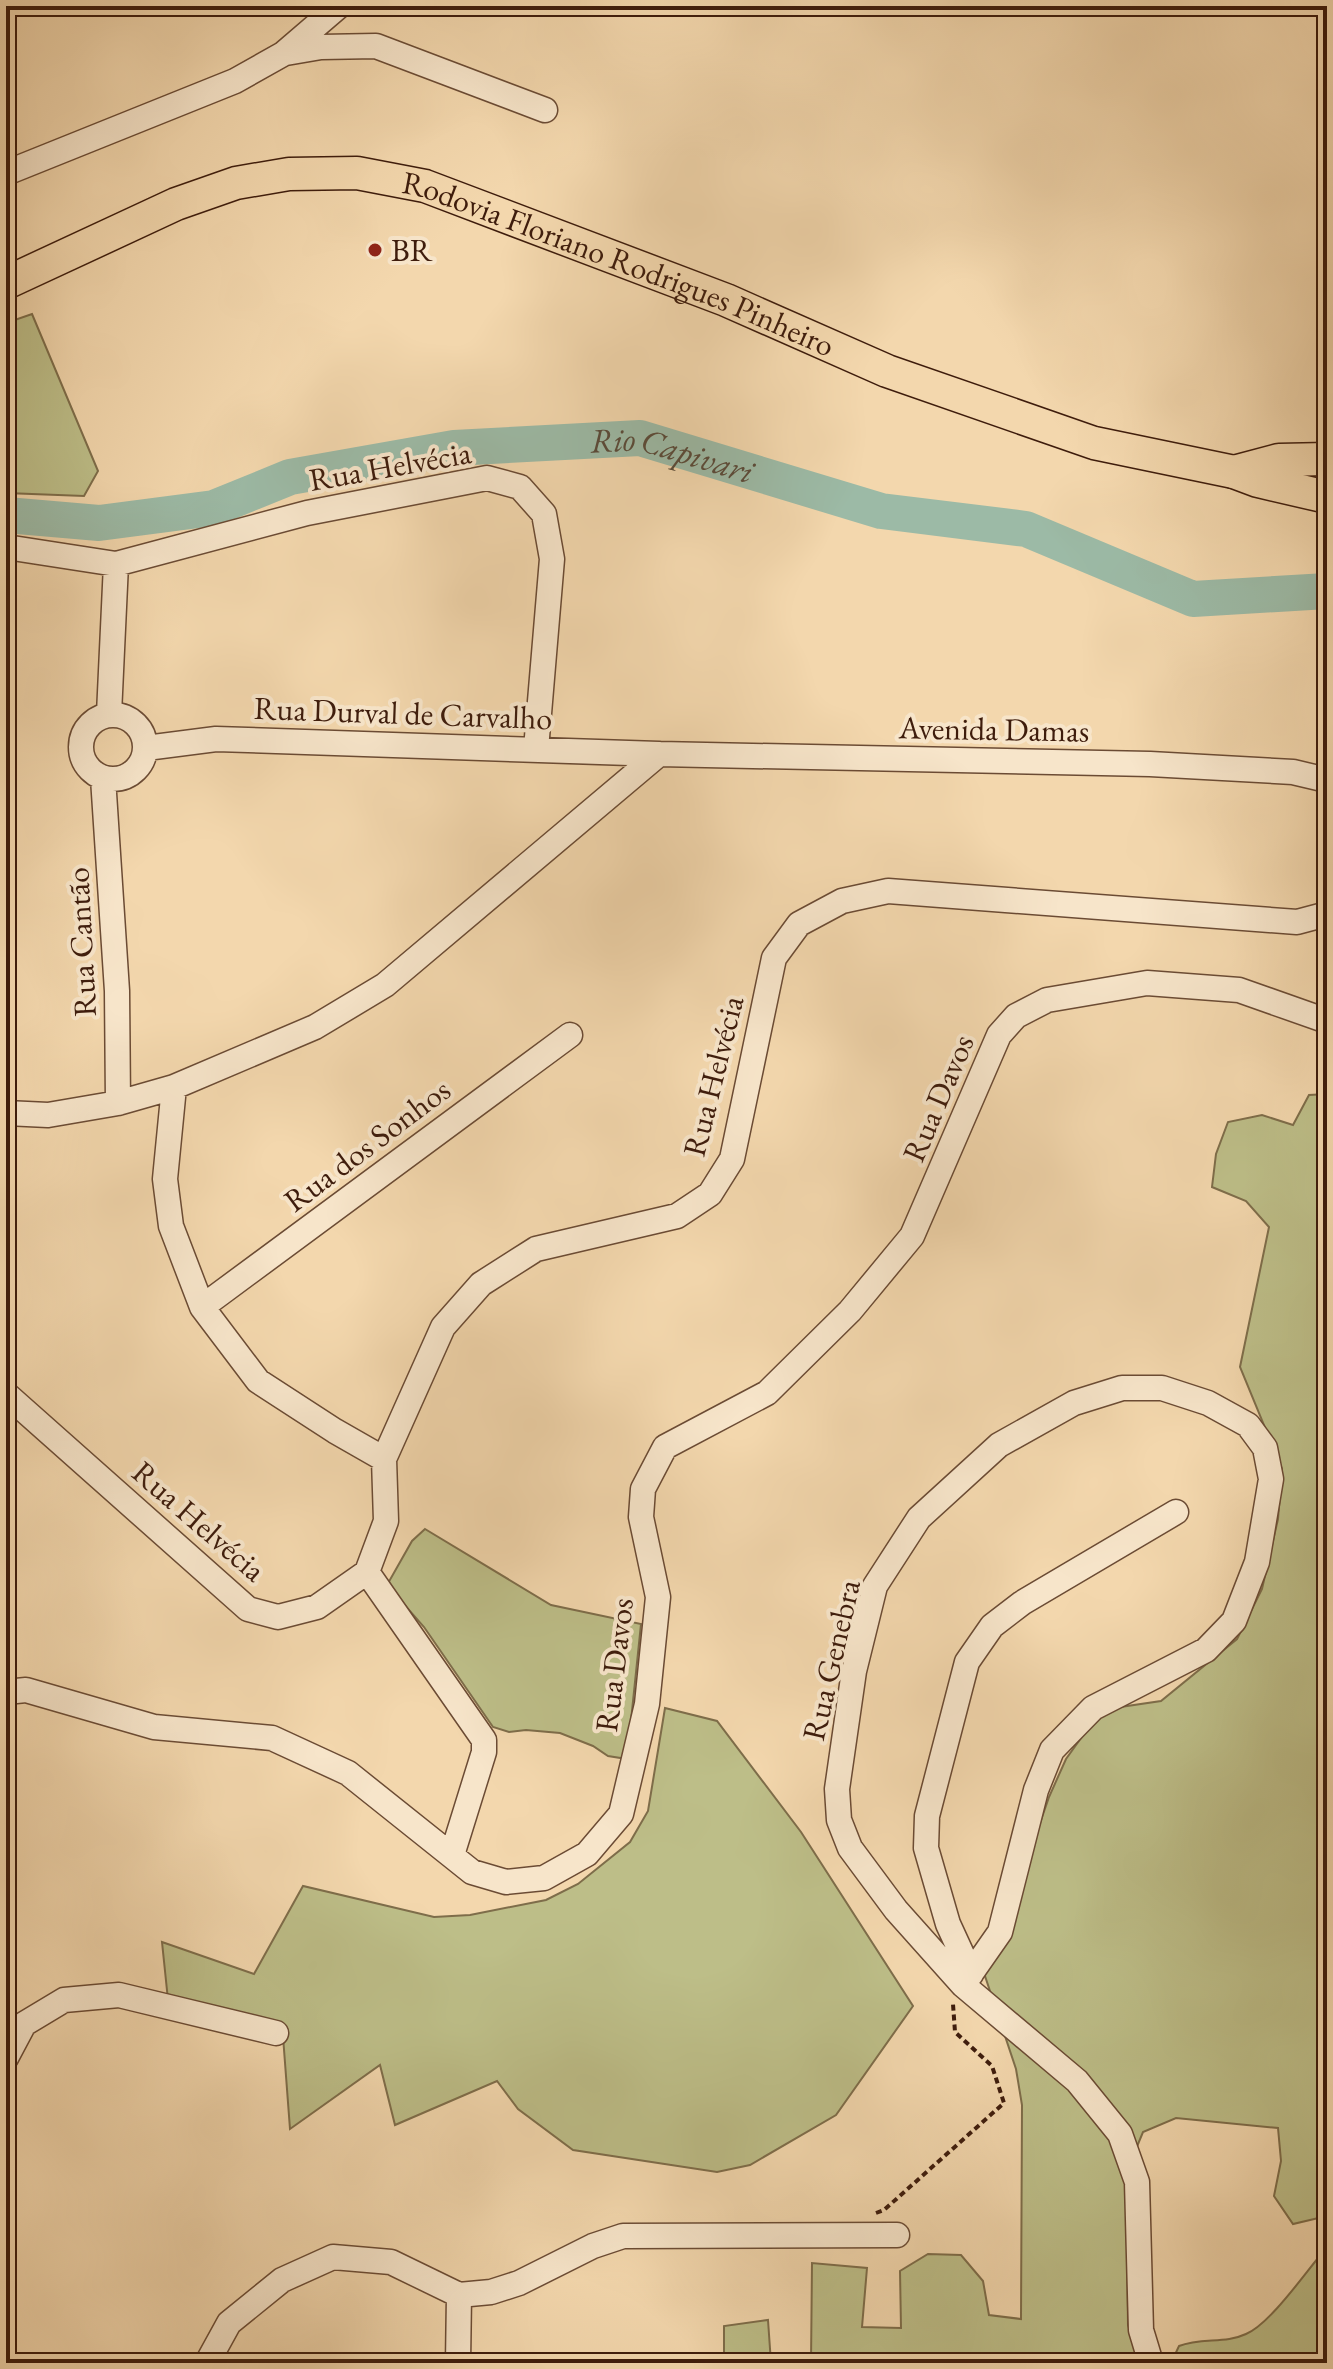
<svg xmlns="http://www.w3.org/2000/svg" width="1333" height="2369" viewBox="0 0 1333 2369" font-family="'EB Garamond',serif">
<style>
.green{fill:#bdbe88;stroke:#7e6d4a;stroke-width:2}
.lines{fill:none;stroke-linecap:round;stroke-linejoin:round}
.river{stroke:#9cbaa6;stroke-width:36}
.minor-casing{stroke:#6b4b34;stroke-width:27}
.major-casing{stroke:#3e1c0c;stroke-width:35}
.path{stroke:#3e1c0c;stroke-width:4;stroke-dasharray:6 4;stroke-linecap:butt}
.minor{stroke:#f7e5ca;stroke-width:24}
.major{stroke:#f3d7ad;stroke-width:32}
.poi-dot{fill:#8f2418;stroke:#f7e5ca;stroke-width:3}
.labels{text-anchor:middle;stroke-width:8;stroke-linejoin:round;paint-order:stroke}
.poi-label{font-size:32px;fill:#3e1c0c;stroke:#f7e5ca;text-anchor:start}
.street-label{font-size:32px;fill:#3e1c0c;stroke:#f7e5ca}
.water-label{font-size:34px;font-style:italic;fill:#5a4b3a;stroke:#f7e5ca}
</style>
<rect width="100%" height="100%" fill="#f3d7ad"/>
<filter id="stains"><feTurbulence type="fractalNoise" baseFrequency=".0025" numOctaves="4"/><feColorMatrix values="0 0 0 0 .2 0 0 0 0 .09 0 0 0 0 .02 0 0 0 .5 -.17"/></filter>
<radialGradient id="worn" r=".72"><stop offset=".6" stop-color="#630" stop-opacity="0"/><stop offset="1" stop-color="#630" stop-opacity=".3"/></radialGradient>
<path class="green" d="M 32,314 L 98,471 L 84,496 L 6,493 L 6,323 Z
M 1327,1094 L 1327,2216 L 1293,2224 L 1274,2196 L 1281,2161 L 1278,2128 L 1176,2118 L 1143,2132 L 1126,2173 L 1128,2325 L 1140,2363 L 811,2363 L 812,2263 L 867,2268 L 862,2327 L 901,2328 L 900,2271 L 928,2254 L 961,2255 L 983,2281 L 989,2315 L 1021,2319 L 1022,2105 L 1016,2069 L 983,1970 L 1026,1864 L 1049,1797 L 1066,1759 L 1084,1734 L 1107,1709 L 1161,1701 L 1237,1639 L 1262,1589 L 1278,1519 L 1282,1469 L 1240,1367 L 1269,1227 L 1246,1201 L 1212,1187 L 1216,1154 L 1228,1122 L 1262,1115 L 1293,1125 L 1309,1095 Z
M 425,1529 L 551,1605 L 641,1624 L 627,1759 L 608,1756 L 593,1746 L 560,1733 L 526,1730 L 509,1732 L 493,1727 L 424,1627 L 387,1585 L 412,1541 Z
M 665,1708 L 717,1721 L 801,1832 L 913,2006 L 836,2115 L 750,2165 L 717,2172 L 573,2150 L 518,2109 L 497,2081 L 395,2125 L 380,2065 L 290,2129 L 282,2023 L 168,2000 L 162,1942 L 254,1974 L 303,1886 L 434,1917 L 470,1915 L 546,1900 L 578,1884 L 630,1842 L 648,1811 Z
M 1327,2240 L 1327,2357 L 1309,2356 L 1299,2363 L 1171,2363 L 1179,2346 C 1201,2337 1225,2344 1246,2334 C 1270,2324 1305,2273 1323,2252 Z
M 768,2320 L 771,2363 L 724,2363 L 724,2326 Z"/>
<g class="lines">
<path class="river" id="s1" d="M 6,515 L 99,523 L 214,508 L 290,477 L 454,448 L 640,438 L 881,511 L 1026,529 L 1193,599 L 1327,591"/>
<defs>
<path id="minor" d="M 286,53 L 321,47 L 376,46 L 545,110
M 6,173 L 235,81 L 283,54 L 339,6
M 6,547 L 116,564 L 307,513 L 487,478 L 520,487 L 544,514 L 552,559 L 536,749
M 109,714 L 116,564
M81 747a32 32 0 1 1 64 0a32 32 0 1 1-64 0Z
M 146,748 L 216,739 L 659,754 L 1150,764 L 1293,772 L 1327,780
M 103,778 L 117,991 L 118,1103
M 174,1087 L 165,1179 L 171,1226 L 202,1307 L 258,1381 L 335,1431 L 384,1459
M 6,1113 L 48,1115 L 118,1103 L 174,1087 L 315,1027 L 385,985 L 659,754
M 202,1307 L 570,1035
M 6,1394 L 248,1609 L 278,1617 L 317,1607 L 367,1572 L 386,1521 L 384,1459 L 443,1327 L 481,1284 L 536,1249 L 677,1216 L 710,1194 L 732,1159 L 774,958 L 799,924 L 842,901 L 888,891 L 1297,922 L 1327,914
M 367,1572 L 484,1740 L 484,1752 L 452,1855
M 6,1692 L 26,1690 L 154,1727 L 272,1738 L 348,1773 L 472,1872 L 506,1882 L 544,1878 L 587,1854 L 621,1814 L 647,1704 L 658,1597 L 641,1517 L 643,1489 L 665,1447 L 767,1393 L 850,1311 L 912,1236 L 999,1035 L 1016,1016 L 1047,1000 L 1147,983 L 1239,990 L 1327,1021
M 971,1974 L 948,1924 L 926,1848 L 927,1816 L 967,1662 L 992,1626 L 1022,1603 L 1176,1512
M 963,1985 L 1000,1932 L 1036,1790 L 1052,1750 L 1093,1708 L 1206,1650 L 1234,1621 L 1257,1562 L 1271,1479 L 1265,1448 L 1248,1425 L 1208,1403 L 1162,1388 L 1122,1388 L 1074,1403 L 999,1445 L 919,1518 L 875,1586 L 854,1671 L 837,1789 L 839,1820 L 850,1848 L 896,1910 L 963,1985 L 1077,2081 L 1120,2134 L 1137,2182 L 1141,2330 L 1151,2363
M 6,2058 L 24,2024 L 64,2000 L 119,1995 L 276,2033
M 459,2295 L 491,2292 L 519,2283 L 593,2246 L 623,2236 L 897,2235
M 207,2363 L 229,2323 L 282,2280 L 333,2257 L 391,2262 L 459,2295 L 458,2363"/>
<g id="major">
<path id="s2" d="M 6,283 L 176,204 L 236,183 L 289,174 L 357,173 L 425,186 L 726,300 L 887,371 L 1094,443 L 1234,472 L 1258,481 L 1327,497"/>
<path d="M 1234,472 L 1279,460 L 1327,459"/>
</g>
</defs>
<use href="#minor" class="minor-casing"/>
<use href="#major" class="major-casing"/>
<path class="path" d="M 876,2213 L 884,2210 L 1004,2103 L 992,2066 L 955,2032 L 953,2004"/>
<use href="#minor" class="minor"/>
<use href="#major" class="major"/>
</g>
<circle class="poi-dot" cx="375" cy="250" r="8"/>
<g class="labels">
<g class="poi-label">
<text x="391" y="261">BR</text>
</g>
<g class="street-label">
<text dy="11" stroke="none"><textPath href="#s2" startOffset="650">Rodovia Floriano Rodrigues Pinheiro</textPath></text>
<text transform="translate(390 466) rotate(-10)" y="11">Rua Helvécia</text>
<text transform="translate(403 713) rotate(2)" y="11">Rua Durval de Carvalho</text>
<text transform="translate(994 729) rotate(1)" y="11">Avenida Damas</text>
<text transform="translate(81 942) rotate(-93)" y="11">Rua Cantão</text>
<text transform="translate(713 1076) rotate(-76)" y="11">Rua Helvécia</text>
<text transform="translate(938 1098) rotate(-67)" y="11">Rua Davos</text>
<text transform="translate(367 1145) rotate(-37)" y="11">Rua dos Sonhos</text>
<text transform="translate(199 1521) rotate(41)" y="11">Rua Helvécia</text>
<text transform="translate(831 1660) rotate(-77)" y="11">Rua Genebra</text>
<text transform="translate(614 1665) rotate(-83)" y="11">Rua Davos</text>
</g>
<g class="water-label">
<text dy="12" stroke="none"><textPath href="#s1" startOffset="678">Rio Capivari</textPath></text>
</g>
</g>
<rect width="1333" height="2369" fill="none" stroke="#f3d7ad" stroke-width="32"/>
<rect x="8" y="8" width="1317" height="2353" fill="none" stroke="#3e1c0c" stroke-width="4"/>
<rect x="16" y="16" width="1301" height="2337" fill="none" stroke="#3e1c0c" stroke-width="2"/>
<rect width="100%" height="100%" filter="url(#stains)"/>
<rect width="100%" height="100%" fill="url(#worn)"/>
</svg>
